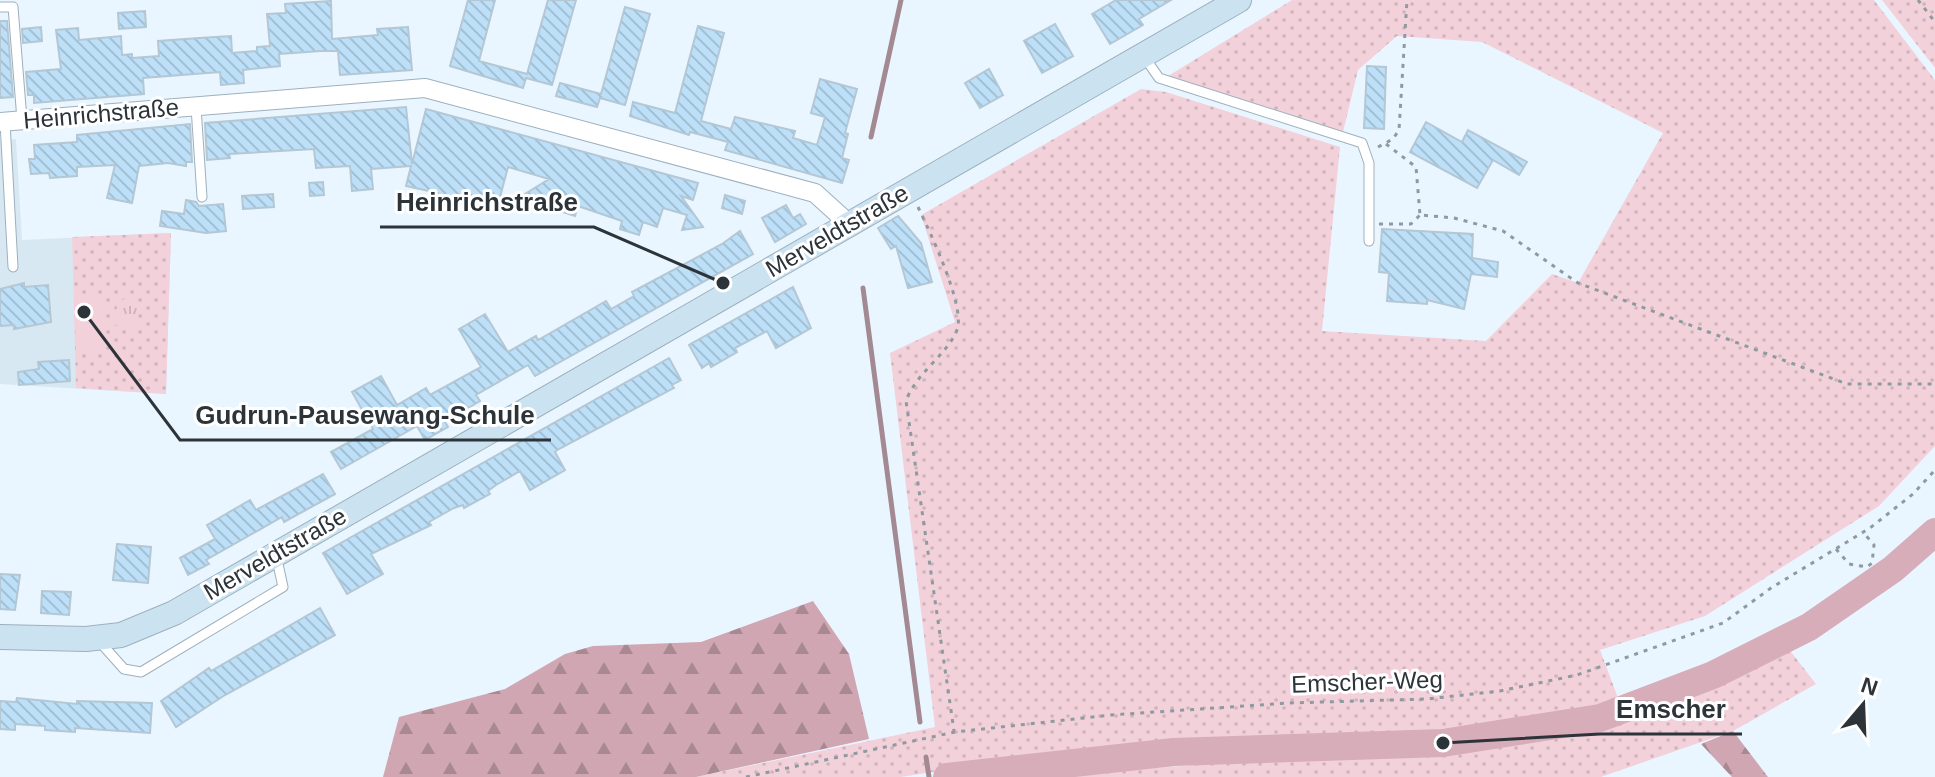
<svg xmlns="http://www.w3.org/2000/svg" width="1935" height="777" viewBox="0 0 1935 777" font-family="Helvetica,sans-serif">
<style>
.built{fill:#d8e8f3}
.grass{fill:url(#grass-dots)}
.forest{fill:url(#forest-firs)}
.park{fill:url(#park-tufts)}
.pitch{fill:#f3d1da}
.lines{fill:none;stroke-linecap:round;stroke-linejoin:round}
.stream{stroke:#a38992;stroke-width:5}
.river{stroke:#d6adb8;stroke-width:28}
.building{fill:url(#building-back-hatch);stroke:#b3c7d4;stroke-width:2}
.lane-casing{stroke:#9db0bd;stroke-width:11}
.street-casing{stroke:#9db0bd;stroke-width:20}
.secondary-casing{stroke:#9db0bd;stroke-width:26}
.path{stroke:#8f99a0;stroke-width:3;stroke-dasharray:4 6;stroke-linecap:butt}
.lane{stroke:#fff;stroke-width:9}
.street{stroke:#fff;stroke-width:18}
.secondary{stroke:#cbe2f1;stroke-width:24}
.labels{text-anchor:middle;stroke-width:6;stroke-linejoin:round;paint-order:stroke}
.street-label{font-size:24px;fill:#2c3439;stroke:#fff}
.leader{fill:none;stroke:#2c3439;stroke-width:3}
.callout-dot{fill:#2c3439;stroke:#fff;stroke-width:3}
.callout-label{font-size:26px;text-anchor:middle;font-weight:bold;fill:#2c3439;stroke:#fff;stroke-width:6;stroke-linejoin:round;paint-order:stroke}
</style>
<defs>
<pattern id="grass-dots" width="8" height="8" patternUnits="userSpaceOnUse" patternTransform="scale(2)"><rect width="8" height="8" fill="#f3d1da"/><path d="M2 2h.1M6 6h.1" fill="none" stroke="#d0b4bc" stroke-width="1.8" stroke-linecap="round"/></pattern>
<pattern id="forest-firs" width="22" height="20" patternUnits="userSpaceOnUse" patternTransform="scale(2)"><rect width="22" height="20" fill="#cfa6b1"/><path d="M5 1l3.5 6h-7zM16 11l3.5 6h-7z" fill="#a88891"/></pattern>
<pattern id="park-tufts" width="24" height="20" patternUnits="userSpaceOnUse" patternTransform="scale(2)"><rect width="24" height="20" fill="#f3d1da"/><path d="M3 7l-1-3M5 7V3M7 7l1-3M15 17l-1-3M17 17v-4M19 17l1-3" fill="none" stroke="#d0b4bc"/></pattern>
<pattern id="building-back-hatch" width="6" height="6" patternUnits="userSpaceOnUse" patternTransform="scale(2)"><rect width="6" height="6" fill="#bde0f8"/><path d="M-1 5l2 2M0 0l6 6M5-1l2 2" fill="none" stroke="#a3c1d5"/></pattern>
</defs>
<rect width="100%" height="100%" fill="#eaf6ff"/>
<path class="built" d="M 16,139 L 22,240 L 171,233 L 166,394 L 0,384 L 0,140 Z"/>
<path class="grass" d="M 1292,0 L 1874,0 L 1935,80 L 1935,446 L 1879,506 L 1705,616 L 1600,650 L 1624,714 L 1584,708 L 1518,722 L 1434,731 L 1175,743 L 1045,754 L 901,777 L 696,777 L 935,727 L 890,353 L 955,322 L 921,215 L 1141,89 L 1166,92 L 1340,147 L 1322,331 L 1486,341 L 1552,274 L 1578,283 L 1663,133 L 1482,42 L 1397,36 L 1358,70 L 1343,132 L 1168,76 Z
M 1882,0 L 1935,0 L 1935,68 Z
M 171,233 L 166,394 L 76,388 L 72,237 Z
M 1788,648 L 1816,684 L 1733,731 L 1601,777 L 1059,777 C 1140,768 1220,763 1301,759 C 1403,755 1510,753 1609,724 C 1672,705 1731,679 1788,648 Z"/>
<path class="forest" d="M 813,601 L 849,654 L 869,739 L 696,777 L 383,777 L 399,717 L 505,689 L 565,654 L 593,646 L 701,642 Z
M 1733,731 L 1768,777 L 1732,777 L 1701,744 Z"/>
<path class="park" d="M 131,296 L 141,309 L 132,330 L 110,323 L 120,301 Z"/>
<path class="pitch" d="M 102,294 L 104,353 L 76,354 L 74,295 Z"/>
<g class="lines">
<path class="stream" d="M 871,137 L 901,0
M 863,288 L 920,722
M 926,757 L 929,777"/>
<path class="river" d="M 947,777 L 1174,752 L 1443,743 L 1600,718 L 1713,675 L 1809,627 L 1893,569 L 1935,532"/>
</g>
<path class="building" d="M 468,0 L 495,0 L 479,61 L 527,74 L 548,0 L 576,0 L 552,85 L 526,78 L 523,88 L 450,66 Z
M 1116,0 L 1171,0 L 1139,19 L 1143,25 L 1110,44 L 1092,14 Z
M 331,1 L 332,39 L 378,35 L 377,29 L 408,27 L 412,70 L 340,75 L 338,51 L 321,51 L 279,54 L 280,66 L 243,70 L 244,83 L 221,85 L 220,72 L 143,78 L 144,94 L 34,103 L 34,95 L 28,95 L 26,72 L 61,69 L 56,30 L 78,28 L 79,40 L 121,36 L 122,55 L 132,54 L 132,58 L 159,56 L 158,41 L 199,38 L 231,36 L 232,53 L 257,51 L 257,47 L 270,46 L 267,14 L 286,13 L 285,4 Z
M 625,7 L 650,14 L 625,105 L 600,98 L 597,107 L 556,96 L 560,83 L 601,94 Z
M 145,11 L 146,27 L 119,29 L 118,13 Z
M 0,21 L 7,21 L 13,97 L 0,98 Z
M 1055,24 L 1073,56 L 1042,73 L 1024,41 Z
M 698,26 L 724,33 L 701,121 L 731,129 L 735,117 L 795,131 L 793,138 L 817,145 L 825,117 L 811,113 L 820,79 L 857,89 L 845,133 L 848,134 L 842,158 L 849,160 L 842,183 L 725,150 L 728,142 L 690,132 L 689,135 L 630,116 L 633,102 L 675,113 Z
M 41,27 L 42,41 L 23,43 L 22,29 Z
M 1367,66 L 1386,67 L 1384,129 L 1364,128 Z
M 989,69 L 1003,95 L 980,108 L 965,83 Z
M 406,107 L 412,164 L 426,109 L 698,183 L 693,200 L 681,196 L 703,227 L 682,230 L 687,215 L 663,208 L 657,227 L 643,222 L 639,235 L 620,229 L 622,221 L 578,206 L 575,216 L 563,212 L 566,203 L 548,198 L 528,211 L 520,197 L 549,179 L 508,167 L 499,201 L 485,198 L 483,206 L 437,198 L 438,193 L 406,186 L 411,166 L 371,169 L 373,189 L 352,191 L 350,166 L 316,168 L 314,149 L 229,154 L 230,158 L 207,160 L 205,123 Z
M 1426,122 L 1462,142 L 1468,130 L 1527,162 L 1519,175 L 1493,160 L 1477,188 L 1410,152 Z
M 190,124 L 192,162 L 186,162 L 186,166 L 168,163 L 139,166 L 132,203 L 107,198 L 115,165 L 77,167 L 77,176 L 50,178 L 49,173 L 31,174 L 29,159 L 35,159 L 34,145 L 77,142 L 77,135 Z
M 323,182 L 324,195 L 310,196 L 309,183 Z
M 273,194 L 274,207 L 243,209 L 242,196 Z
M 725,195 L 745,201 L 742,214 L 722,208 Z
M 186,200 L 196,202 L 199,206 L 223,204 L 226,231 L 206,233 L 160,226 L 162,211 L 184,214 Z
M 786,205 L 793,218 L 800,214 L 806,224 L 775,242 L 762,218 Z
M 898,216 L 921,243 L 932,282 L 908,288 L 896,246 L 891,249 L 878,228 Z
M 1382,229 L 1473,234 L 1472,258 L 1498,262 L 1497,277 L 1471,274 L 1464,309 L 1427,300 L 1427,304 L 1387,301 L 1389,273 L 1379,272 Z
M 740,231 L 753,254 L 535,376 L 528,365 L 476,395 L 480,401 L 445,422 L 448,427 L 425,440 L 417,426 L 341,469 L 331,452 L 373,429 L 352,392 L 381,376 L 397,405 L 426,388 L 430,395 L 481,367 L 459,329 L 485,314 L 508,352 L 536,336 L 538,340 L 606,301 L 611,309 L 634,296 L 632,292 L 722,244 Z
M 24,283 L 24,287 L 48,285 L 51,322 L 14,329 L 14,325 L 0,326 L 0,289 Z
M 793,287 L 811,328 L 776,348 L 767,331 L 735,348 L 737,352 L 711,367 L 709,363 L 702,368 L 689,345 Z
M 669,358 L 681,380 L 672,385 L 674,388 L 557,450 L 555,452 L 565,470 L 530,490 L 520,471 L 496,485 L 488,491 L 490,494 L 464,508 L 463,505 L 454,508 L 429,522 L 431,525 L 371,554 L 383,574 L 347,594 L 323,553 Z
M 69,360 L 70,381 L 19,385 L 18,372 L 39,369 L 38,362 Z
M 323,474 L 335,494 L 284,522 L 282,517 L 206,560 L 209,564 L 188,575 L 180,558 L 215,539 L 207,525 L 250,500 L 256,510 Z
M 117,544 L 151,547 L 148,583 L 113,580 Z
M 0,574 L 20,575 L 15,610 L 0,609 Z
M 42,591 L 71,592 L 69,615 L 41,613 Z
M 320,608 L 335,635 L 225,695 L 176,727 L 161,701 L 209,668 L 211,671 Z
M 17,698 L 77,704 L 77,701 L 152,703 L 150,733 L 75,728 L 75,732 L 45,730 L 45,726 L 15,724 L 15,730 L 0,729 L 0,701 L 16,702 Z"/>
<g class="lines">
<defs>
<path id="lane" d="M 0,7 L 13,7 L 22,120
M 1145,58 L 1159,78 L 1362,143 L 1369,163 L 1369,241
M 196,107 L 202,197
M 5,122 L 13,267
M 99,641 L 124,669 L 141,672 L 283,587 L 276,555"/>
<path id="street" d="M 0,122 L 425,88 L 815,193 L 848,223"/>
<path id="secondary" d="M 0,637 L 86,639 L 121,635 L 174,613 L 1239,0"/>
</defs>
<use href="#lane" class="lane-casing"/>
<use href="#street" class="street-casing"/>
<use href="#secondary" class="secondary-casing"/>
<path class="path" d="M 1918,0 L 1935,22
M 1386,144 L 1416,167 L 1420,215 L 1454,218 L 1503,231 L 1578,283 L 1847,384 L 1935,384
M 1378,147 L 1393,139 L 1399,130 L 1407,0
M 918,207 C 929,230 966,307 957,330 C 947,355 916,373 906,401 L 954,731
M 1379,224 L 1411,224 L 1420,215
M 1836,549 L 1849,564 L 1867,567 L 1872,563 L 1874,545 L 1863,532
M 746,777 L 955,732 L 1111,715 L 1289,703 L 1427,699 L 1500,691 L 1577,675 L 1723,623 L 1771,588 L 1870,528 L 1913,494 L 1935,470"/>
<use href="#lane" class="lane"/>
<use href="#street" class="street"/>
<use href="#secondary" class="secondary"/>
</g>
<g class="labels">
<g class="street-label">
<text transform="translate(101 114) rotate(-5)" y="8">Heinrichstraße</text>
<text transform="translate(837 231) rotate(-30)" y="8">Merveldtstraße</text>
<text transform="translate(275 554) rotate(-30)" y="8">Merveldtstraße</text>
<text transform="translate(1367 682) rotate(-2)" y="8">Emscher-Weg</text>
</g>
</g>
<path class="leader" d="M723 283L594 227H380M84 312L180 440H551M1443 743L1600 734H1742"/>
<g class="callout-dot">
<circle cx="723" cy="283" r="8"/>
<circle cx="84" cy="312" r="8"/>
<circle cx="1443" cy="743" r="8"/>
</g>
<g class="callout-label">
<text x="487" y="211">Heinrichstraße</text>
<text x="365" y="424">Gudrun-Pausewang-Schule</text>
<text x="1671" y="718">Emscher</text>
</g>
<g transform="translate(1863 705) rotate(19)" stroke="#ffffff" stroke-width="6" paint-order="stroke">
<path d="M0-6L14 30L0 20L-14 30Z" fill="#2c3439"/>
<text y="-12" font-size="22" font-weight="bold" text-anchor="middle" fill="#2c3439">N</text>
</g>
</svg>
